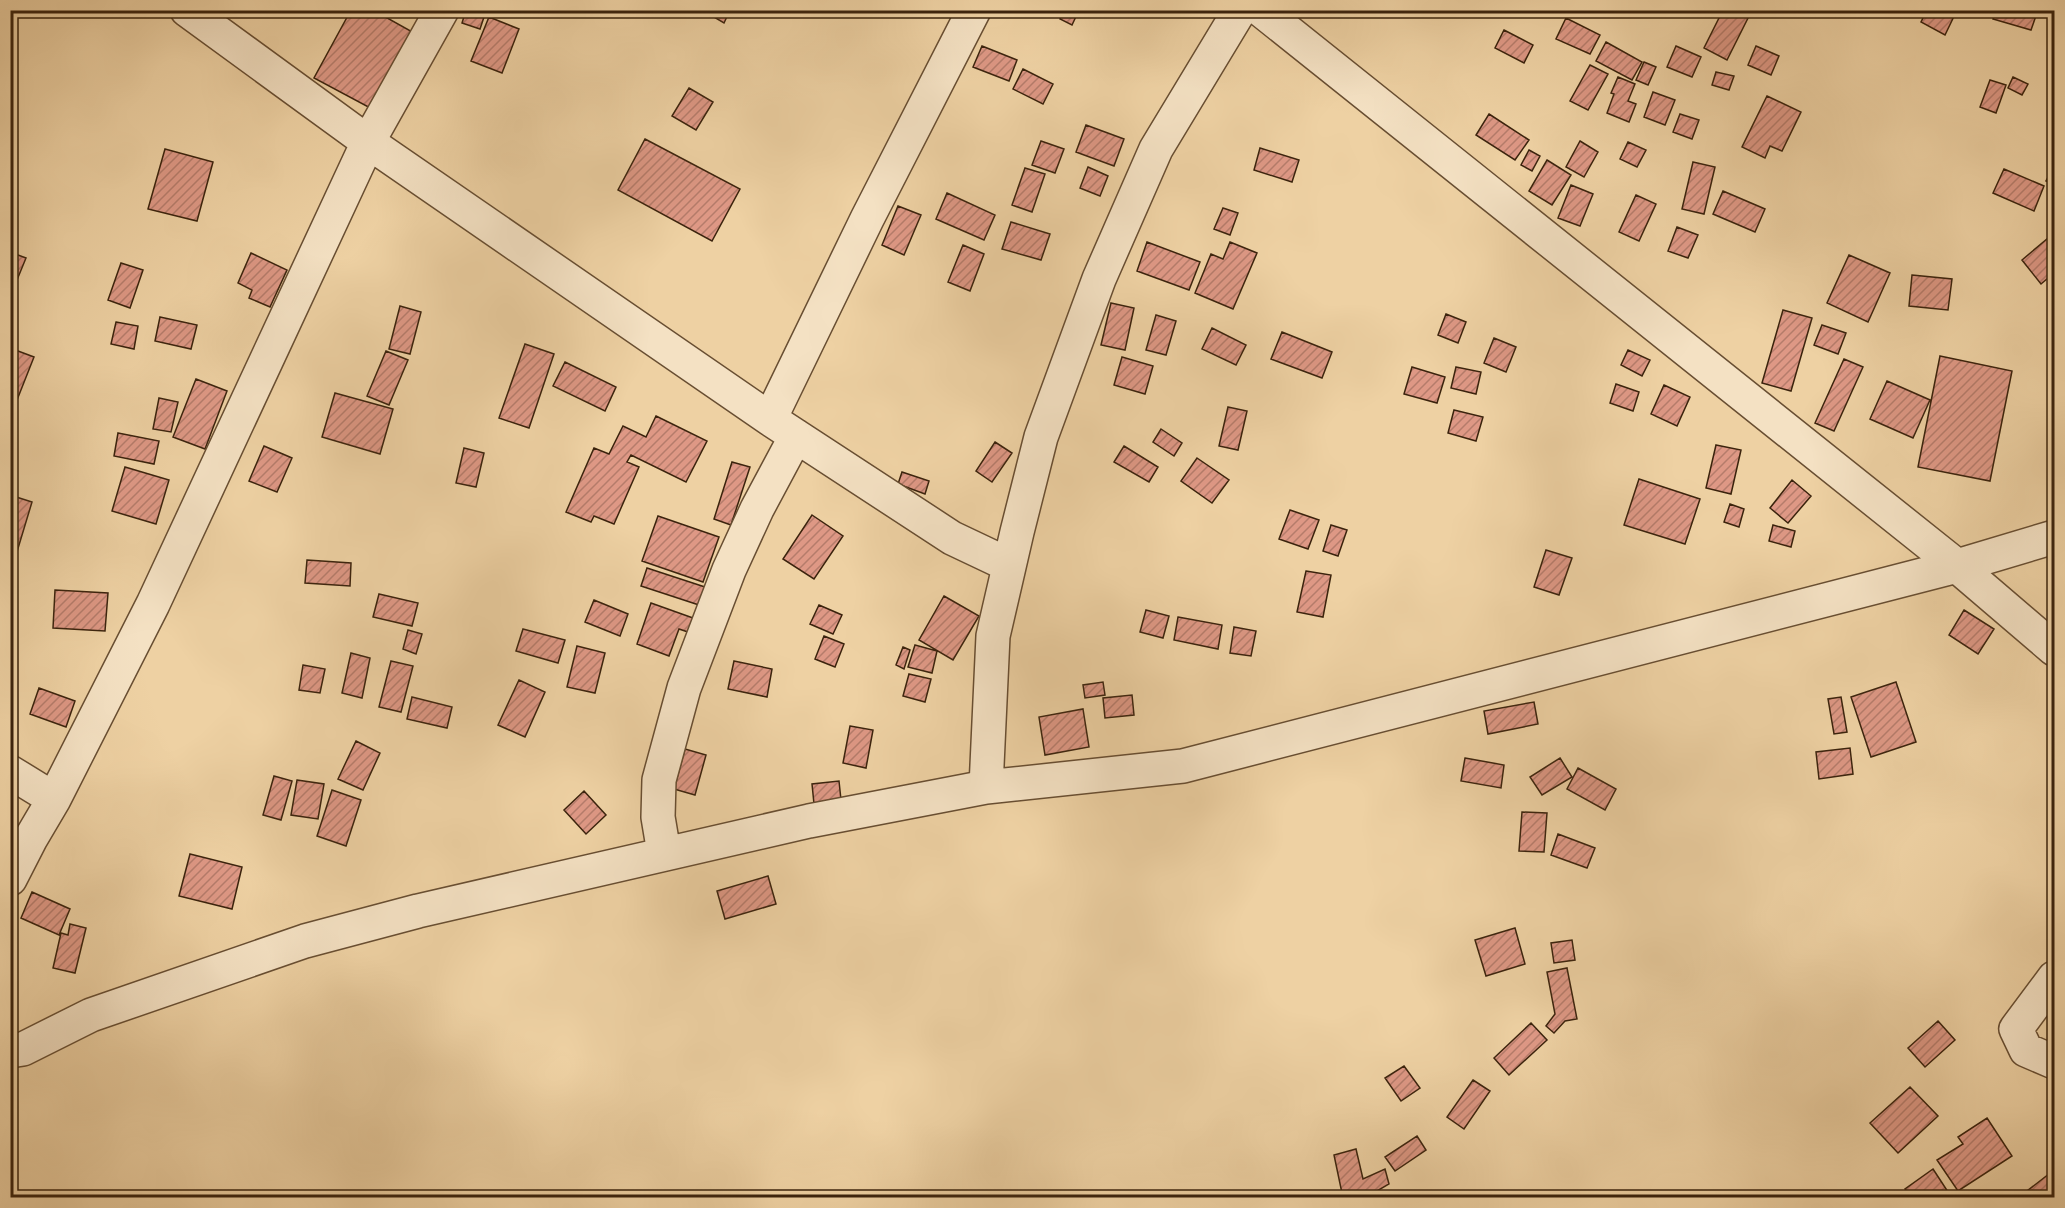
<svg xmlns="http://www.w3.org/2000/svg" width="2065" height="1208" viewBox="0 0 2065 1208" font-family="'IM FELL French Canon',serif">
<style>
.building{fill:url(#building-hatch);stroke:#3b230d;stroke-width:1.5}
.lines{fill:none;stroke-linecap:round;stroke-linejoin:round}
.street-casing{stroke:#684e32;stroke-width:36}
.street{stroke:#f4e1c3;stroke-width:33}
</style>
<defs>
<pattern id="building-hatch" width="6" height="6" patternUnits="userSpaceOnUse" patternTransform="scale(1.5)"><rect width="6" height="6" fill="#de9885"/><path d="M-1 1l2-2M0 6l6-6M5 7l2-2" fill="none" stroke="#b57c6b"/></pattern>
</defs>
<rect width="100%" height="100%" fill="#eed1a3"/>
<filter id="stains"><feTurbulence type="fractalNoise" baseFrequency=".00333" numOctaves="4"/><feColorMatrix values="0 0 0 0 .2 0 0 0 0 .09 0 0 0 0 .02 0 0 0 .5 -.17"/></filter>
<radialGradient id="worn" r=".72"><stop offset=".6" stop-color="#630" stop-opacity="0"/><stop offset="1" stop-color="#630" stop-opacity=".3"/></radialGradient>
<path class="building" d="M 351,10 L 373,10 L 416,34 L 374,110 L 314,78 Z
M 466,10 L 485,14 L 480,29 L 462,23 Z
M 702,10 L 730,10 L 724,23 Z
M 1064,10 L 1079,10 L 1072,25 L 1060,19 Z
M 1723,10 L 1732,10 L 1748,18 L 1727,60 L 1704,48 Z
M 1927,10 L 1957,10 L 1945,35 L 1921,22 Z
M 1996,10 L 2038,10 L 2031,30 L 1993,19 Z
M 489,17 L 519,29 L 502,73 L 471,61 Z
M 1566,18 L 1600,35 L 1590,54 L 1556,39 Z
M 1504,30 L 1533,45 L 1524,63 L 1495,48 Z
M 1606,42 L 1642,62 L 1632,80 L 1596,61 Z
M 982,46 L 1017,60 L 1009,81 L 973,67 Z
M 1676,46 L 1701,57 L 1692,77 L 1667,67 Z
M 1756,46 L 1779,56 L 1771,75 L 1748,65 Z
M 1644,62 L 1656,67 L 1648,85 L 1636,80 Z
M 1590,65 L 1608,74 L 1588,110 L 1570,101 Z
M 1023,69 L 1053,84 L 1043,104 L 1013,89 Z
M 1716,72 L 1734,76 L 1729,90 L 1712,85 Z
M 1618,77 L 1635,84 L 1628,101 L 1636,104 L 1629,122 L 1607,113 L 1614,94 L 1611,93 Z
M 2013,77 L 2028,84 L 2022,95 L 2008,88 Z
M 1990,80 L 2006,85 L 1996,113 L 1980,107 Z
M 689,88 L 713,102 L 696,130 L 672,116 Z
M 1653,92 L 1675,100 L 1665,125 L 1644,117 Z
M 1767,96 L 1801,112 L 1782,151 L 1770,146 L 1765,158 L 1742,147 Z
M 1489,114 L 1529,140 L 1515,160 L 1476,135 Z
M 1680,114 L 1699,120 L 1692,139 L 1673,132 Z
M 1086,125 L 1124,139 L 1114,166 L 1076,152 Z
M 645,139 L 740,189 L 712,241 L 618,190 Z
M 1041,141 L 1064,149 L 1055,173 L 1032,165 Z
M 1580,141 L 1598,152 L 1584,177 L 1566,167 Z
M 1628,142 L 1646,150 L 1637,167 L 1620,159 Z
M 1260,148 L 1299,160 L 1292,182 L 1254,170 Z
M 165,149 L 213,162 L 197,221 L 148,209 Z
M 1529,150 L 1540,156 L 1532,171 L 1521,165 Z
M 1547,160 L 1571,175 L 1552,205 L 1529,191 Z
M 1693,162 L 1715,167 L 1704,214 L 1682,209 Z
M 2054,166 L 2054,185 L 2046,181 Z
M 1088,167 L 1108,176 L 1100,196 L 1080,188 Z
M 1025,168 L 1045,174 L 1032,212 L 1012,205 Z
M 2004,169 L 2044,186 L 2034,211 L 1993,193 Z
M 1571,185 L 1593,194 L 1580,226 L 1558,218 Z
M 1723,191 L 1765,209 L 1755,232 L 1713,214 Z
M 947,193 L 995,215 L 984,240 L 936,219 Z
M 1636,195 L 1656,204 L 1639,241 L 1619,232 Z
M 898,206 L 921,215 L 904,255 L 882,245 Z
M 1223,208 L 1238,213 L 1230,235 L 1214,229 Z
M 1011,222 L 1050,234 L 1041,260 L 1002,249 Z
M 1677,227 L 1698,235 L 1688,258 L 1668,251 Z
M 2054,233 L 2054,273 L 2041,284 L 2022,260 Z
M 1147,242 L 1200,262 L 1189,290 L 1137,271 Z
M 1230,242 L 1257,253 L 1233,309 L 1195,293 L 1211,254 L 1223,259 Z
M 963,245 L 984,254 L 970,291 L 948,282 Z
M 10,252 L 26,258 L 10,297 Z
M 251,253 L 287,270 L 270,307 L 249,298 L 252,290 L 238,283 Z
M 1849,255 L 1890,273 L 1868,322 L 1827,303 Z
M 121,263 L 143,270 L 130,308 L 108,300 Z
M 1912,275 L 1952,279 L 1948,310 L 1909,306 Z
M 1111,303 L 1134,308 L 1125,350 L 1101,345 Z
M 400,306 L 421,312 L 410,354 L 389,349 Z
M 1783,310 L 1812,318 L 1791,391 L 1762,383 Z
M 1446,314 L 1466,322 L 1458,343 L 1438,335 Z
M 1156,315 L 1176,321 L 1166,355 L 1146,350 Z
M 160,317 L 197,325 L 191,349 L 155,341 Z
M 116,322 L 138,326 L 134,349 L 111,344 Z
M 1822,325 L 1846,333 L 1838,354 L 1814,345 Z
M 1212,328 L 1246,345 L 1236,365 L 1202,349 Z
M 1282,332 L 1332,352 L 1322,378 L 1271,359 Z
M 1494,338 L 1516,347 L 1506,372 L 1484,363 Z
M 525,344 L 554,354 L 529,428 L 499,418 Z
M 10,348 L 34,357 L 17,400 L 10,397 Z
M 1628,350 L 1650,360 L 1642,376 L 1621,365 Z
M 386,351 L 408,360 L 389,405 L 367,396 Z
M 1940,356 L 2012,371 L 1990,481 L 1918,467 Z
M 1122,357 L 1153,366 L 1145,394 L 1114,385 Z
M 1844,359 L 1863,367 L 1834,431 L 1815,423 Z
M 565,362 L 616,387 L 605,411 L 553,386 Z
M 1412,367 L 1445,377 L 1437,403 L 1404,394 Z
M 1456,367 L 1481,372 L 1476,394 L 1451,388 Z
M 196,379 L 227,391 L 205,449 L 173,437 Z
M 1887,381 L 1930,400 L 1913,438 L 1870,419 Z
M 1616,384 L 1639,392 L 1633,411 L 1610,403 Z
M 1664,385 L 1690,397 L 1677,426 L 1651,414 Z
M 335,393 L 393,409 L 380,454 L 322,437 Z
M 159,398 L 178,402 L 171,432 L 153,429 Z
M 1228,407 L 1247,411 L 1238,450 L 1219,446 Z
M 1454,410 L 1483,417 L 1476,441 L 1448,433 Z
M 656,416 L 707,441 L 686,482 L 631,455 L 627,462 L 639,467 L 614,524 L 594,516 L 591,522 L 566,512 L 594,448 L 609,454 L 623,426 L 646,437 Z
M 1161,429 L 1182,443 L 1174,456 L 1153,442 Z
M 118,433 L 159,441 L 154,464 L 114,456 Z
M 995,442 L 1012,453 L 992,482 L 976,471 Z
M 1716,445 L 1741,450 L 1731,494 L 1706,488 Z
M 264,446 L 292,458 L 277,492 L 249,481 Z
M 1124,446 L 1158,467 L 1149,482 L 1114,462 Z
M 464,448 L 484,453 L 476,487 L 456,483 Z
M 1197,458 L 1229,480 L 1212,503 L 1181,481 Z
M 732,462 L 750,467 L 731,525 L 714,519 Z
M 125,467 L 169,480 L 156,524 L 112,511 Z
M 902,472 L 929,481 L 925,494 L 898,484 Z
M 1639,479 L 1700,499 L 1685,544 L 1624,525 Z
M 1792,480 L 1811,496 L 1788,523 L 1770,508 Z
M 10,495 L 32,502 L 16,555 L 10,553 Z
M 1730,504 L 1744,509 L 1739,527 L 1724,522 Z
M 1290,510 L 1319,520 L 1308,549 L 1279,539 Z
M 812,515 L 843,536 L 814,579 L 783,559 Z
M 658,516 L 719,537 L 703,582 L 642,561 Z
M 1331,525 L 1347,530 L 1338,556 L 1323,551 Z
M 1773,525 L 1795,531 L 1791,547 L 1769,541 Z
M 1546,550 L 1572,558 L 1559,595 L 1534,587 Z
M 307,560 L 351,563 L 350,586 L 305,583 Z
M 647,568 L 705,587 L 699,605 L 641,586 Z
M 1306,571 L 1331,575 L 1323,617 L 1297,612 Z
M 55,590 L 108,593 L 105,631 L 53,628 Z
M 379,594 L 418,603 L 412,626 L 373,617 Z
M 944,596 L 979,616 L 953,660 L 919,640 Z
M 594,600 L 628,614 L 620,636 L 585,622 Z
M 651,603 L 693,618 L 688,632 L 679,629 L 669,656 L 637,644 Z
M 819,605 L 842,615 L 833,634 L 810,624 Z
M 1146,610 L 1169,616 L 1163,638 L 1140,632 Z
M 1964,610 L 1994,629 L 1978,654 L 1949,635 Z
M 1178,617 L 1222,625 L 1218,649 L 1174,640 Z
M 1234,627 L 1256,631 L 1251,656 L 1230,653 Z
M 523,629 L 565,640 L 558,663 L 516,651 Z
M 408,630 L 422,634 L 416,654 L 403,649 Z
M 824,636 L 844,644 L 835,667 L 815,659 Z
M 915,645 L 937,651 L 932,673 L 908,667 Z
M 577,646 L 605,653 L 595,693 L 567,687 Z
M 903,647 L 910,650 L 904,669 L 896,665 Z
M 351,653 L 370,658 L 362,698 L 342,693 Z
M 391,661 L 413,666 L 401,712 L 379,707 Z
M 734,661 L 772,669 L 767,697 L 728,689 Z
M 303,665 L 325,669 L 320,693 L 299,690 Z
M 909,674 L 931,679 L 925,702 L 903,696 Z
M 519,680 L 545,692 L 525,737 L 498,725 Z
M 1103,682 L 1105,695 L 1085,698 L 1083,685 Z
M 1896,682 L 1916,742 L 1871,757 L 1851,697 Z
M 39,688 L 75,701 L 66,727 L 30,714 Z
M 1132,695 L 1134,715 L 1105,718 L 1103,698 Z
M 412,697 L 452,707 L 447,728 L 407,719 Z
M 1841,697 L 1847,732 L 1834,734 L 1828,699 Z
M 1534,702 L 1538,724 L 1488,734 L 1484,711 Z
M 1083,709 L 1089,747 L 1045,755 L 1039,717 Z
M 850,726 L 873,730 L 866,768 L 843,763 Z
M 356,741 L 380,753 L 363,790 L 338,779 Z
M 1850,748 L 1853,774 L 1819,779 L 1816,752 Z
M 685,749 L 706,755 L 695,795 L 674,789 Z
M 1465,758 L 1504,765 L 1501,788 L 1461,781 Z
M 1560,758 L 1572,777 L 1542,795 L 1530,777 Z
M 1578,768 L 1616,789 L 1605,810 L 1567,789 Z
M 274,776 L 292,781 L 281,820 L 263,815 Z
M 297,780 L 324,784 L 318,819 L 291,815 Z
M 839,781 L 841,800 L 814,804 L 812,784 Z
M 332,790 L 361,800 L 346,846 L 317,836 Z
M 584,791 L 606,815 L 586,834 L 564,810 Z
M 1522,812 L 1547,813 L 1544,852 L 1519,851 Z
M 1558,834 L 1595,848 L 1587,868 L 1551,855 Z
M 190,854 L 242,867 L 232,909 L 179,896 Z
M 768,876 L 776,904 L 725,919 L 717,891 Z
M 32,892 L 70,909 L 59,935 L 21,918 Z
M 70,924 L 86,928 L 75,973 L 53,968 L 61,933 L 68,935 Z
M 1515,928 L 1525,964 L 1486,976 L 1475,940 Z
M 1572,940 L 1575,960 L 1554,963 L 1551,943 Z
M 1567,968 L 1577,1019 L 1565,1021 L 1554,1033 L 1546,1026 L 1555,1014 L 1547,972 Z
M 1938,1021 L 1955,1040 L 1925,1067 L 1908,1048 Z
M 1531,1023 L 1547,1040 L 1509,1075 L 1494,1058 Z
M 1404,1066 L 1420,1088 L 1401,1101 L 1385,1078 Z
M 1473,1080 L 1490,1091 L 1464,1129 L 1447,1117 Z
M 1910,1087 L 1938,1116 L 1898,1153 L 1870,1123 Z
M 1987,1118 L 2012,1156 L 1958,1191 L 1937,1160 L 1963,1144 L 1958,1137 Z
M 1417,1136 L 1426,1150 L 1395,1171 L 1385,1157 Z
M 1356,1149 L 1363,1179 L 1385,1169 L 1389,1184 L 1365,1198 L 1343,1198 L 1334,1155 Z
M 1933,1169 L 1952,1198 L 1911,1198 L 1905,1189 Z
M 2054,1170 L 2054,1198 L 2018,1198 Z"/>
<g class="lines">
<defs>
<path id="street" d="M 187,10 L 368,142 L 770,419 L 952,538 L 1009,565
M 1261,10 L 1957,566 L 2054,649
M 770,419 L 867,219 L 974,10
M 10,772 L 54,799
M 986,787 L 993,636 L 1017,532 L 1041,437 L 1099,279 L 1156,149 L 1240,10
M 664,853 L 658,817 L 659,780 L 684,688 L 729,570 L 757,509 L 796,436
M 10,879 L 31,838 L 54,799 L 153,604 L 368,142 L 442,10
M 2054,978 L 2016,1029 L 2026,1050 L 2054,1062
M 10,1051 L 23,1049 L 91,1015 L 305,941 L 418,911 L 809,821 L 986,787 L 1183,766 L 1957,566 L 2054,537"/>
</defs>
<use href="#street" class="street-casing"/>
<use href="#street" class="street"/>
</g>
<rect width="2065" height="1208" fill="none" stroke="#eed1a3" stroke-width="36"/>
<rect x="12" y="12" width="2041" height="1184" fill="none" stroke="#3b230d" stroke-width="3"/>
<rect x="18" y="18" width="2029" height="1172" fill="none" stroke="#3b230d" stroke-width="1.5"/>
<rect width="100%" height="100%" filter="url(#stains)"/>
<rect width="100%" height="100%" fill="url(#worn)"/>
</svg>
